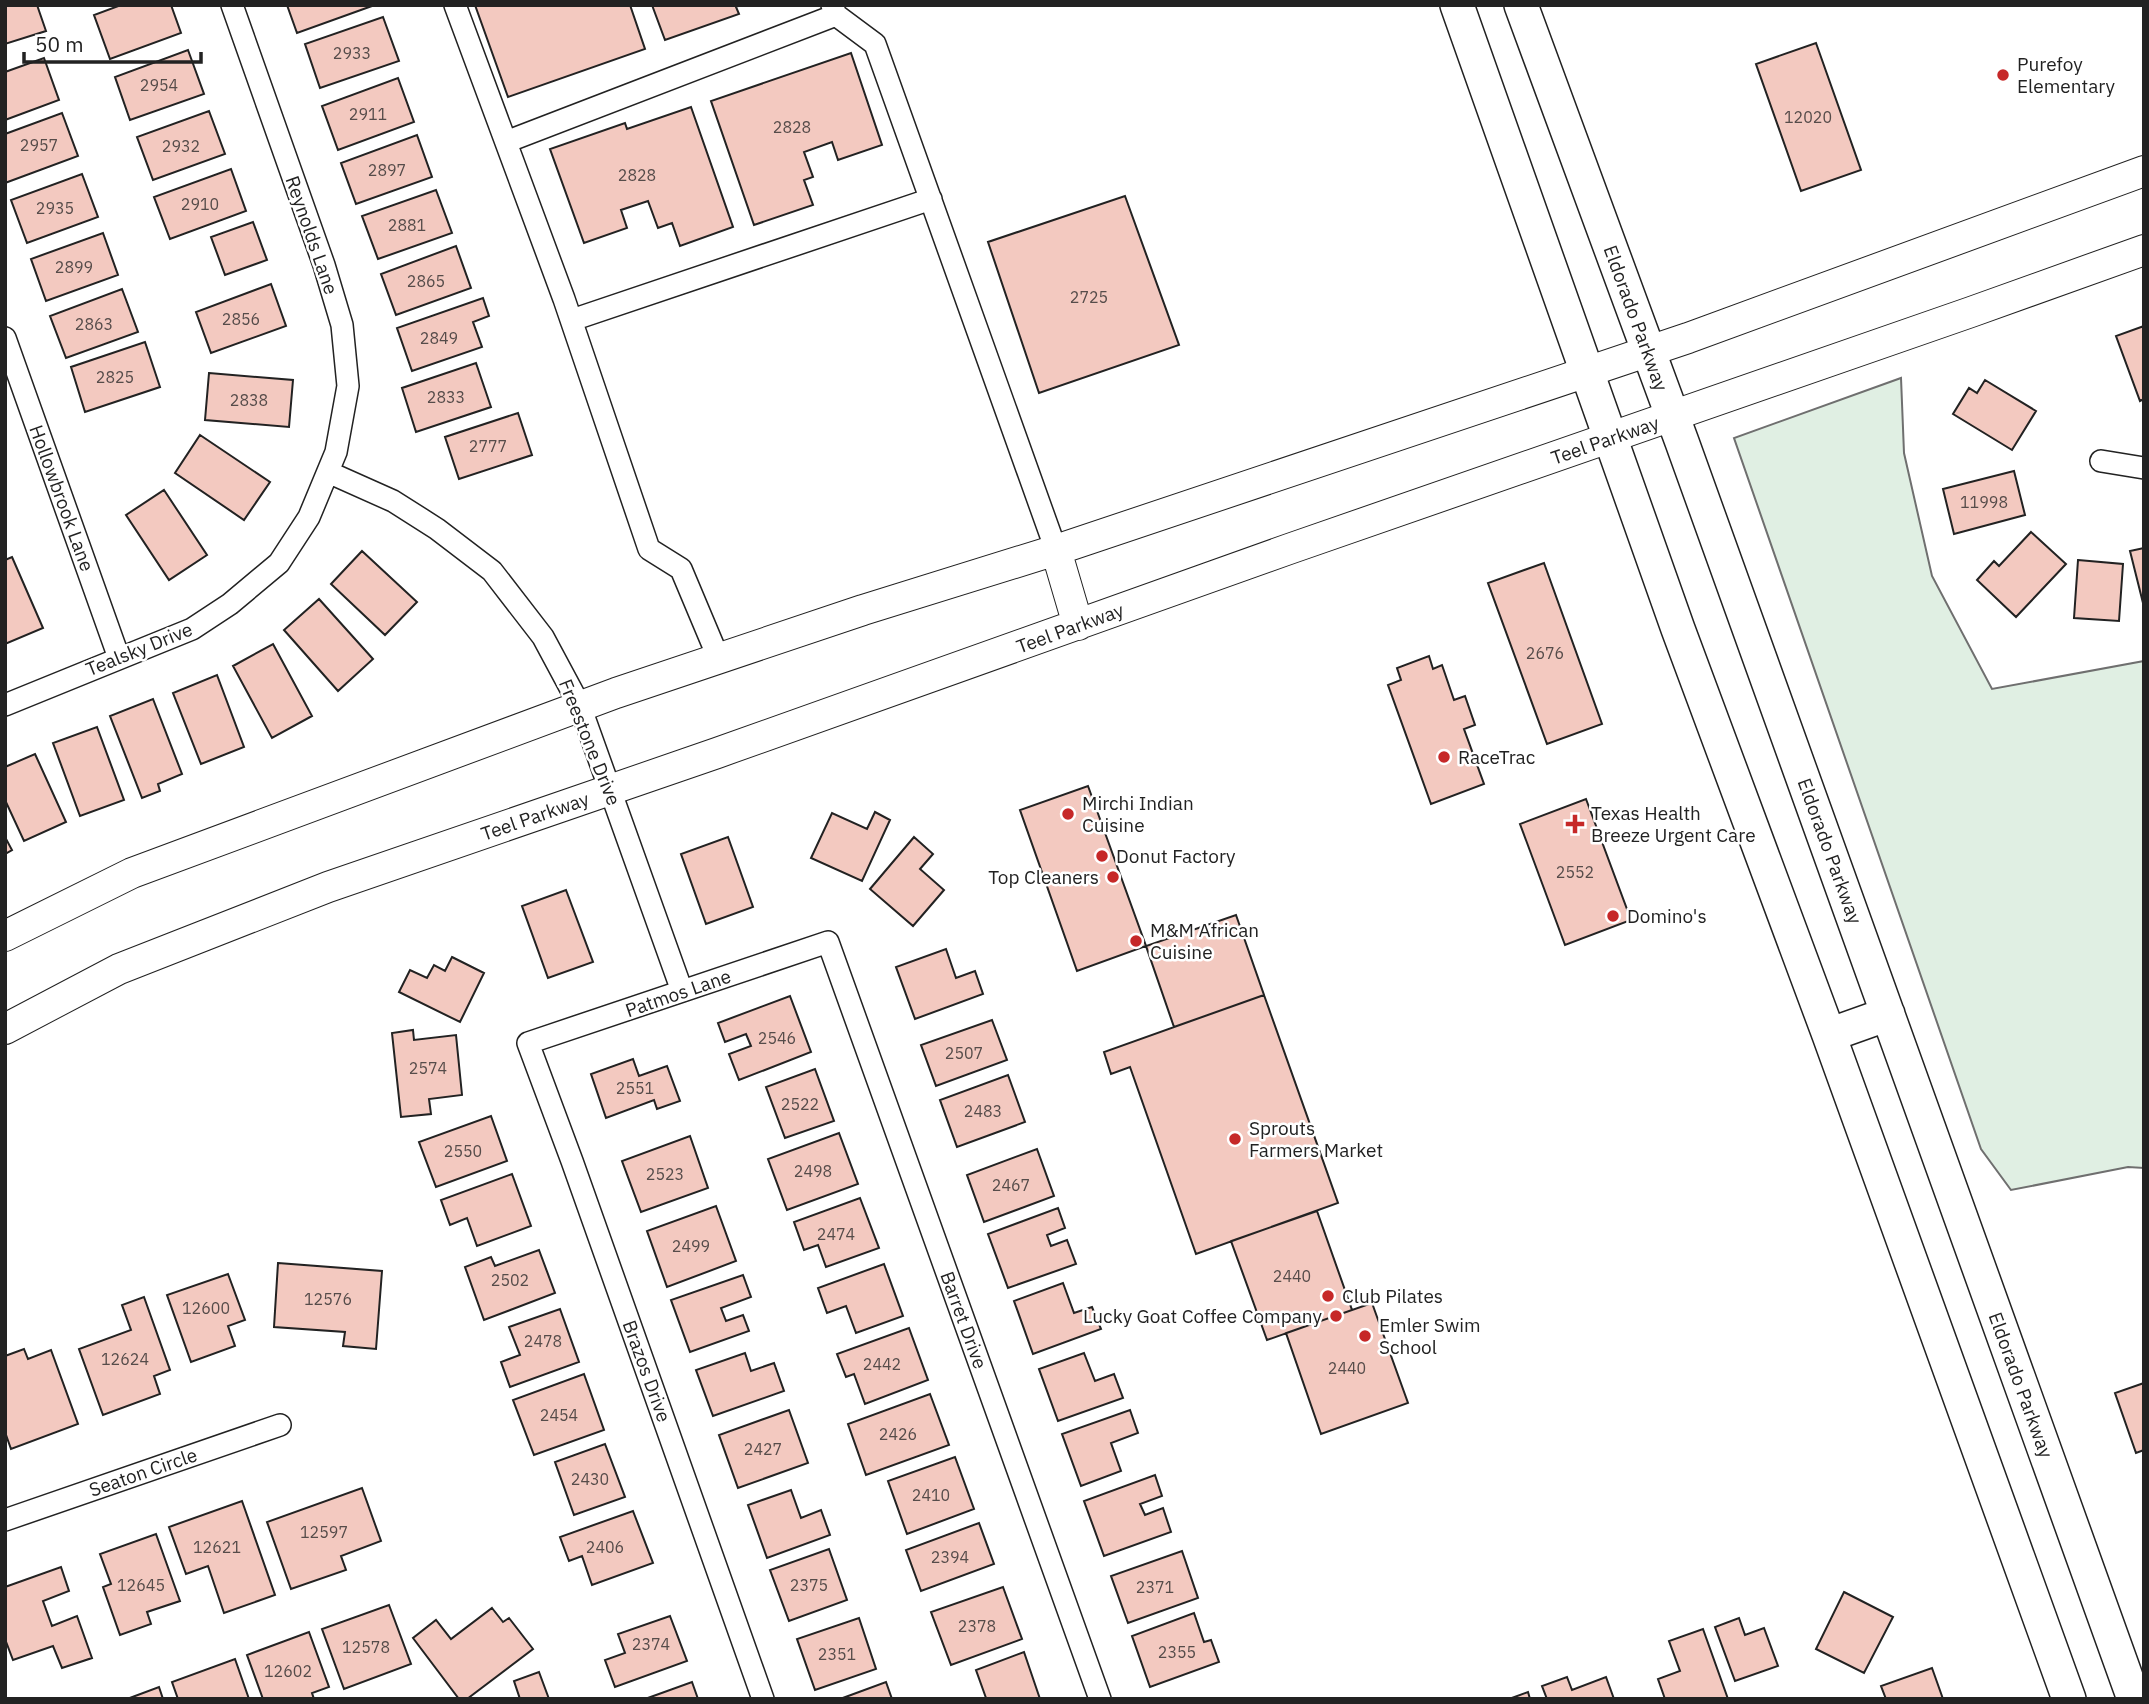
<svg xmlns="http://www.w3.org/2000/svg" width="2149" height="1704" viewBox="0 0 2149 1704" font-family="'IBM Plex Sans',sans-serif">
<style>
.green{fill:#e0efe3;stroke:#6f6f6f;stroke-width:2}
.building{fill:#f3c9c0;stroke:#222;stroke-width:2}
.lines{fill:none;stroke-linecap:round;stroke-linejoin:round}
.street-casing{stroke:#222;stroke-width:24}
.secondary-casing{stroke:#222;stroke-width:32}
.primary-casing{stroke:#222;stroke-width:36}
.street{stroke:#fff;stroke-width:21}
.secondary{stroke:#fff;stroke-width:30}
.primary{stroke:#fff;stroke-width:33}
.poi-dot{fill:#c62828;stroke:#fff;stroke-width:2.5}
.labels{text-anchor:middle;stroke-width:5;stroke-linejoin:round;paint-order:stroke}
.number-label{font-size:16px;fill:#564c4a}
.poi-label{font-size:19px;fill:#222;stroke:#fff;text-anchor:start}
.street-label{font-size:19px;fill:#222;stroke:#fff}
</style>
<rect width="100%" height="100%" fill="#fff"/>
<path class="green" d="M 1901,378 L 1904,453 L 1932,576 L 1992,689 L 2144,661 L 2144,1168 L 2128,1167 L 2011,1190 L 1981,1149 L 1734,438 Z"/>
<path class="building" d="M 5,5 L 37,5 L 46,31 L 5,44 Z
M 121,5 L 171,5 L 181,33 L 110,59 L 94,15 Z
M 287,5 L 372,5 L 372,6 L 297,33 Z
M 475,5 L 630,5 L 645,49 L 508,97 Z
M 652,5 L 740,5 L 736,7 L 739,14 L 665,40 Z
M 383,17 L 399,61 L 320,88 L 305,44 Z
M 1816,43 L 1861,170 L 1801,191 L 1756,64 Z
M 188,50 L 204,94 L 130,120 L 115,77 Z
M 851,53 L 882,145 L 838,160 L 832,142 L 804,152 L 813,177 L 804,180 L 813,205 L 754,225 L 711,101 Z
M 44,58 L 59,100 L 5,120 L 5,72 Z
M 398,78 L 414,122 L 338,150 L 322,106 Z
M 691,107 L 733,227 L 680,246 L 672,223 L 658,228 L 648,201 L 621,210 L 627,228 L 584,243 L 550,149 L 625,123 L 627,129 Z
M 209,111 L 225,154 L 153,180 L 137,137 Z
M 62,113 L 78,156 L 5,183 L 5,134 Z
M 417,135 L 432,177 L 356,204 L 341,163 Z
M 231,169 L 246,211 L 170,239 L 154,197 Z
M 82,174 L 98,217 L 27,243 L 11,200 Z
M 436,190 L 452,233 L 378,259 L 362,216 Z
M 1125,196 L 1179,345 L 1039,393 L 988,242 Z
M 253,222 L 267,260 L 225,275 L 211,237 Z
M 103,233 L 118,275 L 46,301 L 31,259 Z
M 456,246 L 471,288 L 396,315 L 381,274 Z
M 271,284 L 286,326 L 211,353 L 196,312 Z
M 122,289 L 138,332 L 66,358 L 50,316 Z
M 483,298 L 489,316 L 473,322 L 482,347 L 412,371 L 397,328 Z
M 2144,326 L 2144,399 L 2140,401 L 2116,336 Z
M 145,342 L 160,387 L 85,412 L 71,367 Z
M 476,363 L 491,407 L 416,432 L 402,388 Z
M 209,373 L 293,380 L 289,427 L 205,420 Z
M 1985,380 L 2036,411 L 2012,450 L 1953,414 L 1969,388 L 1977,393 Z
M 518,413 L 532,455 L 459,479 L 445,437 Z
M 200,435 L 270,482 L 244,520 L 175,473 Z
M 2014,471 L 2025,515 L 1954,534 L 1943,489 Z
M 164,490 L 207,555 L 169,580 L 126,515 Z
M 2031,532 L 2066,564 L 2016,617 L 1977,580 L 1994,561 L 1999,566 Z
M 2144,548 L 2144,603 L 2143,603 L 2130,551 Z
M 362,551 L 417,602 L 385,635 L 331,584 Z
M 12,557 L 43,628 L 5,644 L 5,560 Z
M 2078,560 L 2123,564 L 2119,621 L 2074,618 Z
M 1544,563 L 1602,724 L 1547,744 L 1488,583 Z
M 319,599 L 373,659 L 338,691 L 284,630 Z
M 273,644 L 312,716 L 272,738 L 233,666 Z
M 1429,656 L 1433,669 L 1442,665 L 1454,700 L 1465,696 L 1475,725 L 1464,729 L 1484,784 L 1431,804 L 1388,685 L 1401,680 L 1397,668 Z
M 217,675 L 244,747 L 201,764 L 173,693 Z
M 153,699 L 182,774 L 158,784 L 160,791 L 142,798 L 110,716 Z
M 97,727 L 124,800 L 80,816 L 53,743 Z
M 35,754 L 66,822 L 24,841 L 5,800 L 5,767 Z
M 1088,786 L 1146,946 L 1077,971 L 1020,810 Z
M 1586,799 L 1631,920 L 1565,945 L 1520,824 Z
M 875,812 L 890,820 L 862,881 L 811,858 L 832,813 L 867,829 Z
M 5,837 L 12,850 L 5,854 Z
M 728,837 L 753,907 L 706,924 L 681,854 Z
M 914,837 L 933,854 L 920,869 L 944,890 L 913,926 L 870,889 Z
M 566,890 L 593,962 L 548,978 L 522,906 Z
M 1236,915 L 1264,995 L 1174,1027 L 1146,946 Z
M 946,949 L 956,978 L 975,971 L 983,994 L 915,1019 L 896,967 Z
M 452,957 L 484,973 L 460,1022 L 399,992 L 410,970 L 427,978 L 434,965 L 445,971 Z
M 1264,995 L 1338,1203 L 1196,1254 L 1130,1067 L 1111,1074 L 1104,1052 Z
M 790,996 L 811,1052 L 739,1080 L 729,1054 L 751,1046 L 746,1034 L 725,1042 L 718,1023 Z
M 992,1020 L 1007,1060 L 936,1086 L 921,1045 Z
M 413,1030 L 414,1040 L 456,1035 L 462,1095 L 429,1099 L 431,1114 L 401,1117 L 392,1033 Z
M 633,1059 L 639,1076 L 667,1066 L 680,1101 L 657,1109 L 654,1100 L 606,1118 L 591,1074 Z
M 815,1069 L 834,1121 L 785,1138 L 766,1087 Z
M 1008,1075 L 1025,1122 L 957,1147 L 940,1100 Z
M 491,1116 L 507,1161 L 436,1187 L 419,1142 Z
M 839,1133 L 858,1184 L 787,1210 L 768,1159 Z
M 690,1136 L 708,1188 L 641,1212 L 622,1161 Z
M 1037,1149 L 1054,1196 L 984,1222 L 967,1175 Z
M 512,1174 L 531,1226 L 477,1246 L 467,1218 L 450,1225 L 441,1200 Z
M 860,1198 L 879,1248 L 826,1267 L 818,1245 L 804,1250 L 794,1222 Z
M 716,1206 L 736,1261 L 667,1287 L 647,1231 Z
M 1058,1208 L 1065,1228 L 1047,1235 L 1051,1246 L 1067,1240 L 1076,1264 L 1008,1288 L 988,1234 Z
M 1317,1211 L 1352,1310 L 1267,1340 L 1231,1241 Z
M 539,1250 L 555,1293 L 484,1320 L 465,1267 L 491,1257 L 495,1266 Z
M 278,1263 L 382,1271 L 376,1349 L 343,1346 L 345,1332 L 274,1327 Z
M 884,1264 L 903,1316 L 856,1333 L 846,1306 L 827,1313 L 818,1288 Z
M 228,1274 L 245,1320 L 228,1326 L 235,1346 L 191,1362 L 167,1295 Z
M 743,1275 L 751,1297 L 721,1308 L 726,1321 L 743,1315 L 749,1331 L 690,1352 L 671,1300 Z
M 1063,1283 L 1074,1313 L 1092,1307 L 1101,1329 L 1033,1354 L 1014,1301 Z
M 144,1297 L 170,1370 L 154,1376 L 160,1394 L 103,1415 L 79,1349 L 131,1330 L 122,1305 Z
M 1372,1303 L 1408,1403 L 1321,1434 L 1286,1333 Z
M 560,1309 L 579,1362 L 510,1387 L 501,1362 L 520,1355 L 509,1327 Z
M 909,1328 L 928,1380 L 865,1404 L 854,1374 L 846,1377 L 837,1354 Z
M 24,1349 L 28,1359 L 51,1350 L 78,1424 L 11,1449 L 5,1432 L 5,1356 Z
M 745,1353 L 751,1371 L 774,1363 L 784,1391 L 713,1416 L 696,1370 Z
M 1084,1353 L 1095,1381 L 1114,1374 L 1123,1398 L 1058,1421 L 1039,1369 Z
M 584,1374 L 604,1430 L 534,1455 L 513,1400 Z
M 2144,1383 L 2144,1450 L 2136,1453 L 2115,1393 Z
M 930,1394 L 949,1445 L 866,1475 L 848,1424 Z
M 789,1410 L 808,1463 L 738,1488 L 719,1435 Z
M 1130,1410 L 1138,1433 L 1111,1443 L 1121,1471 L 1081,1486 L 1062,1434 Z
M 605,1444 L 625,1497 L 574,1515 L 555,1462 Z
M 955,1457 L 974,1509 L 907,1534 L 888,1481 Z
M 1155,1475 L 1162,1496 L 1140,1504 L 1145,1515 L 1163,1508 L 1171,1532 L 1104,1556 L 1084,1501 Z
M 362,1488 L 381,1541 L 341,1556 L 346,1570 L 291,1589 L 267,1522 Z
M 791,1490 L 801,1518 L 821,1510 L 830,1535 L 767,1558 L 748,1505 Z
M 242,1501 L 275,1595 L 224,1613 L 208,1566 L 186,1574 L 169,1527 Z
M 633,1511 L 653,1563 L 592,1585 L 582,1556 L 569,1561 L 560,1537 Z
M 979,1523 L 994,1564 L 921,1591 L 906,1550 Z
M 156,1534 L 180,1601 L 147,1612 L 151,1624 L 120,1635 L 103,1587 L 111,1584 L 100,1554 Z
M 829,1549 L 847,1600 L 789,1621 L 770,1570 Z
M 1182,1551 L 1198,1598 L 1128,1623 L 1111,1576 Z
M 61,1567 L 69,1591 L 43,1601 L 52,1626 L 77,1616 L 92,1658 L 62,1668 L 53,1646 L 13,1660 L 5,1639 L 5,1587 Z
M 1003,1587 L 1022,1639 L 951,1665 L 931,1612 Z
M 1844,1592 L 1893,1617 L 1864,1673 L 1816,1649 Z
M 389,1605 L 411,1664 L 344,1689 L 322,1629 Z
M 492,1608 L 503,1622 L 509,1618 L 533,1649 L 467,1699 L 459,1699 L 413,1638 L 436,1620 L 451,1639 Z
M 1194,1613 L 1204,1642 L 1211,1640 L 1219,1662 L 1150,1687 L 1132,1636 Z
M 670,1616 L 687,1661 L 615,1687 L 605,1660 L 625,1653 L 618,1634 Z
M 859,1618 L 876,1669 L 815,1690 L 797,1639 Z
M 1739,1618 L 1745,1635 L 1764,1628 L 1778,1666 L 1735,1681 L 1715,1627 Z
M 1703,1629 L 1728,1699 L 1665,1699 L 1658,1679 L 1680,1671 L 1669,1641 Z
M 309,1632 L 329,1687 L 312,1693 L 314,1699 L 263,1699 L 247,1655 Z
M 1024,1652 L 1040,1699 L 984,1699 L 986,1698 L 976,1670 Z
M 235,1659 L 249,1699 L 178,1699 L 172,1682 Z
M 1932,1668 L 1943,1699 L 1886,1699 L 1881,1686 Z
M 539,1672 L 549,1699 L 520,1699 L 514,1681 Z
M 1567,1677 L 1572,1690 L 1606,1677 L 1614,1699 L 1547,1699 L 1542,1686 Z
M 692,1682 L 698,1699 L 645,1699 Z
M 886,1682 L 892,1699 L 840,1699 Z
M 159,1687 L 163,1699 L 127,1699 Z
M 1528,1692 L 1530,1699 L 1509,1699 Z"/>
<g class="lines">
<defs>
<path id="street" d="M 455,5 L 564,299 L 649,549 L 681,569 L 718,657
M 832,5 L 836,15 L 875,44 L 1056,550
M 506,142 L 836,15
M 572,320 L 931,199
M 5,338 L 119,658
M 2101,461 L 2144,468
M 328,472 L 393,501 L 437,529 L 492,571 L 543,637 L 580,706 L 682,991
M 5,705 L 192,629 L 230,604 L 279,563 L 309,517 L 336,452 L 348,386 L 342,325 L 324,265 L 232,5
M 5,1520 L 280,1425
M 763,1699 L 572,1161 L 528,1043 L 828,942 L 1100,1699"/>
<path id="secondary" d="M 1056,550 L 1078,625
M 5,936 L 132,873 L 616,693 L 863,610 L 1056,550 L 1688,338 L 2144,171
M 5,1029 L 119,969 L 328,887 L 717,753 L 1289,549 L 1971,312 L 2144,250"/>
<path id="primary" d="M 1457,5 L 1678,629 L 1829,1035 L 2069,1699
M 1521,5 L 1682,442 L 2134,1699
M 1829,1035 L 1888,1014"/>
</defs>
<use href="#street" class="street-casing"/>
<use href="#secondary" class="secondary-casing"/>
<use href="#primary" class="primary-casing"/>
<use href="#street" class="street"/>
<use href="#secondary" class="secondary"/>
<use href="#primary" class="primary"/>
</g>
<g class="poi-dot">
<circle cx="2003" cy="75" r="7"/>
<circle cx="1444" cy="757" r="7"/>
<circle cx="1068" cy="814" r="7"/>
<path d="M1571.5 813.5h7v7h7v7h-7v7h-7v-7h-7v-7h7z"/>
<circle cx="1102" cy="856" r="7"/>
<circle cx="1113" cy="877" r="7"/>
<circle cx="1613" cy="916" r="7"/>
<circle cx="1136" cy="941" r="7"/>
<circle cx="1235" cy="1139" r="7"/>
<circle cx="1328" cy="1296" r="7"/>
<circle cx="1336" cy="1316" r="7"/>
<circle cx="1365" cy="1336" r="7"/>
</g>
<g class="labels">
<g class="number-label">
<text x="352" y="59">2933</text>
<text x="159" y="91">2954</text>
<text x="368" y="120">2911</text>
<text x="1808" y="123">12020</text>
<text x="792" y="133">2828</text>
<text x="39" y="151">2957</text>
<text x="181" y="152">2932</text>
<text x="387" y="176">2897</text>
<text x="637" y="181">2828</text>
<text x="200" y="210">2910</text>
<text x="55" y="214">2935</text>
<text x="407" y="231">2881</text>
<text x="74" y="273">2899</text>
<text x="426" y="287">2865</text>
<text x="1089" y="303">2725</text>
<text x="241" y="325">2856</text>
<text x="94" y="330">2863</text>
<text x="439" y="344">2849</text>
<text x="115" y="383">2825</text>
<text x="446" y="403">2833</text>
<text x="249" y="406">2838</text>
<text x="488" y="452">2777</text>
<text x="1984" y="508">11998</text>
<text x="1545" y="659">2676</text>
<text x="1575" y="878">2552</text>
<text x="777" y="1044">2546</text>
<text x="964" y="1059">2507</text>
<text x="428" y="1074">2574</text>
<text x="635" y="1094">2551</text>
<text x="800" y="1110">2522</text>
<text x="983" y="1117">2483</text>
<text x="463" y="1157">2550</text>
<text x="813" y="1177">2498</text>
<text x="665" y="1180">2523</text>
<text x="1011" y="1191">2467</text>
<text x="836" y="1240">2474</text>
<text x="691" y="1252">2499</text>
<text x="1292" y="1282">2440</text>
<text x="510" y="1286">2502</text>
<text x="328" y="1305">12576</text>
<text x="206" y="1314">12600</text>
<text x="543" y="1347">2478</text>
<text x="125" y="1365">12624</text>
<text x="882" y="1370">2442</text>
<text x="1347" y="1374">2440</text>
<text x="559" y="1421">2454</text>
<text x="898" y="1440">2426</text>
<text x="763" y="1455">2427</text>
<text x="590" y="1485">2430</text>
<text x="931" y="1501">2410</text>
<text x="324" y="1538">12597</text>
<text x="217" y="1553">12621</text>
<text x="605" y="1553">2406</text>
<text x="950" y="1563">2394</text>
<text x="141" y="1591">12645</text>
<text x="809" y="1591">2375</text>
<text x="1155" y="1593">2371</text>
<text x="977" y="1632">2378</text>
<text x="651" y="1650">2374</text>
<text x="366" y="1653">12578</text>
<text x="1177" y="1658">2355</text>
<text x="837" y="1660">2351</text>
<text x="288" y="1677">12602</text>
</g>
<g class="poi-label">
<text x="2017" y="71">Purefoy<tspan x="2017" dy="22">Elementary</tspan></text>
<text x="1458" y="764">RaceTrac</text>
<text x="1082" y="810">Mirchi Indian<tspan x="1082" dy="22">Cuisine</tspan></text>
<text x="1591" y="820">Texas Health<tspan x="1591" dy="22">Breeze Urgent Care</tspan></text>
<text x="1116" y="863">Donut Factory</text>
<text x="1099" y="884" text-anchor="end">Top Cleaners</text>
<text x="1627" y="923">Domino's</text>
<text x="1150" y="937">M&amp;M African<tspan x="1150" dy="22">Cuisine</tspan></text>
<text x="1249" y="1135">Sprouts<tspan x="1249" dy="22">Farmers Market</tspan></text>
<text x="1342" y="1303">Club Pilates</text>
<text x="1322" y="1323" text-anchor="end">Lucky Goat Coffee Company</text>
<text x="1379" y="1332">Emler Swim<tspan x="1379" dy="22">School</tspan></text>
</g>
<g class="street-label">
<text transform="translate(312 235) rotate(71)" y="7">Reynolds Lane</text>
<text transform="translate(1636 318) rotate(70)" y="7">Eldorado Parkway</text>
<text transform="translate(1605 440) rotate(-19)" y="7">Teel Parkway</text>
<text transform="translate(62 498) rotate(70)" y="7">Hollowbrook Lane</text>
<text transform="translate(1070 628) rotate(-20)" y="7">Teel Parkway</text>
<text transform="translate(139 649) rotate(-22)" y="7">Tealsky Drive</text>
<text transform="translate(590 742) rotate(68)" y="7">Freestone Drive</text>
<text transform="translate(535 816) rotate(-19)" y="7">Teel Parkway</text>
<text transform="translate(1830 851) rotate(70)" y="7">Eldorado Parkway</text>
<text transform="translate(678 993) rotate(-19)" y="7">Patmos Lane</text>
<text transform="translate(964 1320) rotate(70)" y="7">Barret Drive</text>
<text transform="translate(647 1371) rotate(70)" y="7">Brazos Drive</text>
<text transform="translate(2021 1385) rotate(70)" y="7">Eldorado Parkway</text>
<text transform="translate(143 1472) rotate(-19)" y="7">Seaton Circle</text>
</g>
</g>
<rect width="2149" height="1704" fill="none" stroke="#222222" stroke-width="14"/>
<path d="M24 52v10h177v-10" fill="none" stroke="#222222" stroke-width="3.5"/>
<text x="35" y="52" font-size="21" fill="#222222" stroke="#ffffff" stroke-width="5" paint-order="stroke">50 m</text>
</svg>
